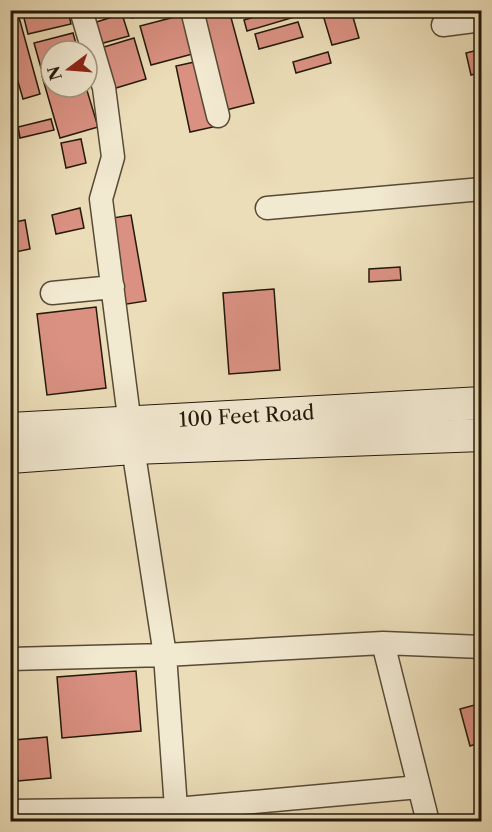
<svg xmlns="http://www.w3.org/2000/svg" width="492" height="832" viewBox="0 0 492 832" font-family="'Libre Caslon Text',serif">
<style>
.building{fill:#da9182;stroke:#24190a;stroke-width:1.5}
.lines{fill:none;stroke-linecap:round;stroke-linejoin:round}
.minor-casing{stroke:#564a36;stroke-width:25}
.secondary-casing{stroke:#24190a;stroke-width:34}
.minor{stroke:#f2e9d1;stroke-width:22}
.secondary{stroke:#f2e9d1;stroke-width:32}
.labels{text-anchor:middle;stroke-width:6;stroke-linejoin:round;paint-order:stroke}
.street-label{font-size:20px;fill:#24190a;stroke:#f2e9d1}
</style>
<rect width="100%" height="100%" fill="#ebddb8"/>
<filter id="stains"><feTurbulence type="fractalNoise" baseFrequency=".00333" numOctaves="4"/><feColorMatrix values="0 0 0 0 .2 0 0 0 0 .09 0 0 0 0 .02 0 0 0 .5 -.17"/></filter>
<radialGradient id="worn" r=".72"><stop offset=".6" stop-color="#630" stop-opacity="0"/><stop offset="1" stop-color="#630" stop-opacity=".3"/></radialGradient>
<path class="building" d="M 10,10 L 17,10 L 40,94 L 23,99 L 10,54 Z
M 22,10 L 68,10 L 71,24 L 28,34 Z
M 85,10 L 114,10 L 87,18 Z
M 131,10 L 160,10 L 132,18 Z
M 195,10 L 229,10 L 254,103 L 222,111 Z
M 237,10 L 259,10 L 239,16 Z
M 277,10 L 318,10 L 247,31 L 244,20 Z
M 338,10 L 351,10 L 359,38 L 332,45 L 323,15 Z
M 190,13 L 200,52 L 151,65 L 140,26 Z
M 122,14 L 129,36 L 96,45 L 90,24 Z
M 298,22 L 303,37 L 259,49 L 255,34 Z
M 73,33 L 78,51 L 51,51 L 51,65 L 41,68 L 34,43 Z
M 134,38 L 146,79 L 106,91 L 94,50 Z
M 482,49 L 482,72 L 471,75 L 466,53 Z
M 328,52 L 331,63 L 296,73 L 293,62 Z
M 199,61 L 213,127 L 190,132 L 176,66 Z
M 51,73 L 51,87 L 86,87 L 98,127 L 60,138 L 42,76 Z
M 51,119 L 54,130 L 20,138 L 18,127 Z
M 81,139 L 86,163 L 66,168 L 61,143 Z
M 80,208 L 84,228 L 56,234 L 52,215 Z
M 131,215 L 146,301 L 121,305 L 106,219 Z
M 25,220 L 30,249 L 10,253 L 10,223 Z
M 400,267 L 401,280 L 369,282 L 369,269 Z
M 274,289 L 280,370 L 229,374 L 223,293 Z
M 96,307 L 106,388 L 47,395 L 37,314 Z
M 136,671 L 141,731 L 62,738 L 57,677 Z
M 482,703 L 482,742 L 470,746 L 460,709 Z
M 47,737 L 51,778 L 18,781 L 14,740 Z"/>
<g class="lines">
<defs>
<path id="minor" d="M 81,10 L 104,88 L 113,157 L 101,199 L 133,448 L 165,655 L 177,822
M 192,10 L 218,116
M 443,25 L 482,20
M 267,208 L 482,189
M 52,293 L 113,287
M 383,643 L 428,822
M 10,659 L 165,655 L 383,643 L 482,647
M 10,811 L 176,809 L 419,787"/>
<g id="secondary">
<path id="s1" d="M 10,429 L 482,403"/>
<path d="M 10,457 L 133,448 L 482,435"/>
</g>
</defs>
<use href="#minor" class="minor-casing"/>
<use href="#secondary" class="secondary-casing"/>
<use href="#minor" class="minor"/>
<use href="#secondary" class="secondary"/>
</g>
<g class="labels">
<g class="street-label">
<text dy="7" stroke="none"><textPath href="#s1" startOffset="237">100 Feet Road</textPath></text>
</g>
</g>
<rect width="492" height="832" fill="none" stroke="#ebddb8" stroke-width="36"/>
<rect x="12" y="12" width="468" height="808" fill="none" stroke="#24190a" stroke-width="3"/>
<rect x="18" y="18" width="456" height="796" fill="none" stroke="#24190a" stroke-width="1.5"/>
<g transform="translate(69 69) rotate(254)"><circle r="28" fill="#f2e9d1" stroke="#a09681" stroke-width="1.5"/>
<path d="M0-4.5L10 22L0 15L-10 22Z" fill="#8f2418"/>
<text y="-9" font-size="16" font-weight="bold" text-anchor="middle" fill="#24190a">N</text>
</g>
<rect width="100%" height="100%" filter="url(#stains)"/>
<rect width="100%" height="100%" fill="url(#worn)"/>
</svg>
